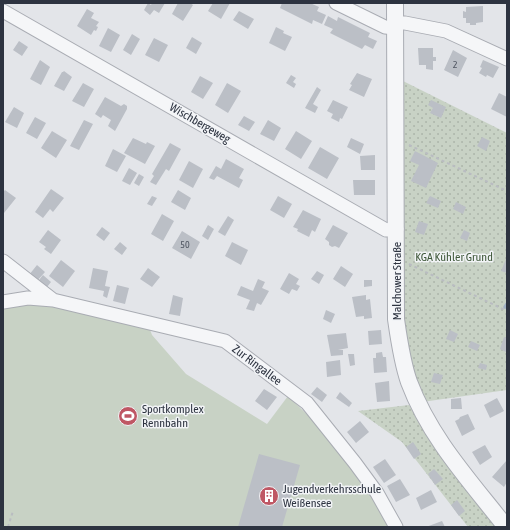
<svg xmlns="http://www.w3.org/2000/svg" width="510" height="530" viewBox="0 0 510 530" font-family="'Asap Condensed',sans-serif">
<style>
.grass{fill:#c8d2c5}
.garden{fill:url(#garden-dots)}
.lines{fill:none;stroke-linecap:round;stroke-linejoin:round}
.stream{stroke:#a2b2c5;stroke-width:3.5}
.building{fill:#bbbfc6}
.minor-casing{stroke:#a9acb3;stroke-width:15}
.tertiary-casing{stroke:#a9acb3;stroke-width:18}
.path{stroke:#b9bcc1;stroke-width:2;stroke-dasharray:3 3;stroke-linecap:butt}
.minor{stroke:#f5f6f8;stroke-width:13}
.tertiary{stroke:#f5f6f8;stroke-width:16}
.labels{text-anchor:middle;stroke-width:3;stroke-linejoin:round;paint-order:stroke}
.number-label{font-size:10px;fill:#505662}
.street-label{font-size:12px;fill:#2d3340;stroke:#f2f4f7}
.park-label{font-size:12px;fill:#415a3c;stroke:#f2f4f7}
.poi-label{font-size:12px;fill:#2d3340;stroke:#f2f4f7;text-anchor:start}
</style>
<defs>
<pattern id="garden-dots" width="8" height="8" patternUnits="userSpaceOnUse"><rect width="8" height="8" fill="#c8d2c5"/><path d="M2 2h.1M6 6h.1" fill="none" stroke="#acb5aa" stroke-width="1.8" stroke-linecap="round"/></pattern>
</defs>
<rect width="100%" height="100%" fill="#e3e5e9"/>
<path class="grass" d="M 28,303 L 53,304 L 149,327 L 152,335 L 186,374 L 267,424 L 288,396 L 324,431 L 348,458 L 391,527 L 3,527 L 3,306 Z"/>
<path class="garden" d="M 403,81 L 507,133 L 507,390 L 422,402 L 413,380 L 401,316 L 404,134 Z
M 409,405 L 426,433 L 500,527 L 468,527 L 402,442 L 358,411 Z"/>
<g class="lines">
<path class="stream" d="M 505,307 L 507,304"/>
</g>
<path class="building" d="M 148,3 L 151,5 L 152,3 L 165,3 L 159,13 L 154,10 L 150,15 L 144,10 Z
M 178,3 L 190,3 L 193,5 L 183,21 L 172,14 Z
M 213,3 L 230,3 L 221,19 L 208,11 Z
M 282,3 L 310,3 L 319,7 L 317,11 L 326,15 L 322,24 L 313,20 L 312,24 L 280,8 Z
M 483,6 L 483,22 L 476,23 L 476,25 L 470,25 L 470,23 L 466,23 L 466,18 L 463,18 L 463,11 L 466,12 L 466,7 Z
M 87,9 L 94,13 L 91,18 L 99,22 L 96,26 L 98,27 L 96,31 L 94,30 L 91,35 L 77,26 Z
M 239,11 L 254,19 L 248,29 L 233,20 Z
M 328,16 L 337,21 L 338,17 L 370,33 L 368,37 L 377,41 L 373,49 L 365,45 L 362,49 L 330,33 L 333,29 L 324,25 Z
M 276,27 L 284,31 L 283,33 L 292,37 L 285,51 L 269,43 Z
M 108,28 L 120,35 L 111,52 L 99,46 Z
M 132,34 L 140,39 L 131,55 L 123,50 Z
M 192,37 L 202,43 L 196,54 L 186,48 Z
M 154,38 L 168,45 L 159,62 L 145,55 Z
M 19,41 L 28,47 L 22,56 L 13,50 Z
M 418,48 L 433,48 L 433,57 L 436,57 L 436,61 L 433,61 L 433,70 L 426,69 L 426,65 L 419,65 Z
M 453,50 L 467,58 L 458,77 L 444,70 Z
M 40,60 L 50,67 L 41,85 L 30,79 Z
M 483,60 L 499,67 L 493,78 L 487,75 L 486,77 L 479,73 L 482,68 L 480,67 Z
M 64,71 L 72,77 L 64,91 L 54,86 L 62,72 L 63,72 Z
M 357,73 L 372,79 L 364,97 L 349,90 L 352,85 L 350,84 Z
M 291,75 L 296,78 L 293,82 L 296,84 L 294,88 L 286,83 Z
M 200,76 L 213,83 L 203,99 L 191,92 Z
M 83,83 L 94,89 L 84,107 L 72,101 Z
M 227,83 L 241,91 L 228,113 L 215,105 Z
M 317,87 L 321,90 L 313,104 L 318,107 L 315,113 L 305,108 Z
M 499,93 L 507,97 L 507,117 L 491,109 Z
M 105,97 L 121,106 L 124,104 L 127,106 L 127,109 L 115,131 L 108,126 L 111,120 L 103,115 L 101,118 L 95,114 Z
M 333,100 L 348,107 L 342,119 L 340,118 L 339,122 L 331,118 L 333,114 L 327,111 Z
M 431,100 L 446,107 L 441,118 L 430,113 L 433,108 L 428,105 Z
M 14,107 L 24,113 L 17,128 L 5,122 Z
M 244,116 L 255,122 L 249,131 L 238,125 Z
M 35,117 L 46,123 L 37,139 L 26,133 Z
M 84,120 L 93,124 L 79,150 L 70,146 Z
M 268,120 L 281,128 L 274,141 L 260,134 Z
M 52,131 L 67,140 L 56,158 L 41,148 Z
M 296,131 L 312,141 L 301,159 L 285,149 Z
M 482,137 L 490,141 L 486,151 L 477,146 Z
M 133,138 L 146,144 L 147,142 L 155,146 L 145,164 L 124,153 Z
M 351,138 L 364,144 L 360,154 L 347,147 Z
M 170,143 L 181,149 L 169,171 L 166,169 L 156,185 L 150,182 L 154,176 L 152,174 Z
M 320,147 L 339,158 L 327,179 L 308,168 Z
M 113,149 L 126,156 L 117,172 L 105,166 Z
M 415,151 L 438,163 L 426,188 L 411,181 L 419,165 L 410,161 Z
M 375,155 L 375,170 L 361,170 L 360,156 Z
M 226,159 L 244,169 L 239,178 L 243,180 L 239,188 L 217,176 L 214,180 L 209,178 L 216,166 L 221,169 Z
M 189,161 L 203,169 L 193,188 L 179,180 Z
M 129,168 L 137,173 L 130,185 L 122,181 Z
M 139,174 L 144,177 L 139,186 L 134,183 Z
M 353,180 L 375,180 L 375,195 L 354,195 Z
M 51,189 L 64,198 L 53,212 L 50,209 L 43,218 L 35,212 Z
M 5,190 L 16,198 L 4,213 L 3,192 Z
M 178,190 L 191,198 L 185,210 L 171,202 Z
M 152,196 L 157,198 L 152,206 L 147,204 Z
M 278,196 L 292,204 L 284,218 L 270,210 Z
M 430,196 L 441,201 L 438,208 L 426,203 Z
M 456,202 L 466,207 L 463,214 L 453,209 Z
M 303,210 L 321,219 L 315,232 L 312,230 L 309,237 L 297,231 L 298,229 L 293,227 Z
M 162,214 L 174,221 L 163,241 L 151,234 Z
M 228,216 L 234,220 L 225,236 L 218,232 Z
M 419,221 L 428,224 L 424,235 L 415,232 Z
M 208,225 L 214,229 L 208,240 L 202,236 Z
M 333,225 L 348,233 L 339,248 L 335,246 L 332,247 L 329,245 L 329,242 L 325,239 Z
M 102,227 L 110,233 L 104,241 L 96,235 Z
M 48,230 L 61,240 L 51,254 L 44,249 L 46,247 L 39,242 Z
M 464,230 L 470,233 L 467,241 L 460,238 Z
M 182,231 L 200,242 L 191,259 L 172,248 Z
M 120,242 L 127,248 L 122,255 L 114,249 Z
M 232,242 L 248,250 L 241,265 L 225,256 Z
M 507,257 L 507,273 L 501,271 Z
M 61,260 L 75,271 L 63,287 L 49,276 Z
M 37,265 L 45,272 L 37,281 L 29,275 Z
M 341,266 L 353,274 L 345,287 L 333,279 Z
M 93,268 L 108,271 L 105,286 L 110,287 L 107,298 L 103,296 L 104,291 L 89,288 Z
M 148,268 L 160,277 L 152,287 L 140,279 Z
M 317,271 L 324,275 L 319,284 L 311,279 Z
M 289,273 L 299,279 L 296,284 L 300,286 L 297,291 L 292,289 L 289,294 L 280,289 Z
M 43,275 L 51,282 L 47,287 L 39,280 Z
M 258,279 L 265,282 L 262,288 L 269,291 L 261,305 L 257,303 L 254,311 L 246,309 L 250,300 L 237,295 L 241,286 L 253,291 Z
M 364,280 L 372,280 L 372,286 L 364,287 Z
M 117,285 L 129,288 L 125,304 L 113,301 Z
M 173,295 L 183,298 L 180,316 L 169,314 Z
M 366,295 L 366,300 L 370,299 L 372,318 L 364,319 L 364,316 L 356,317 L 352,297 Z
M 326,310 L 335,314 L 331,323 L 323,319 Z
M 381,330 L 382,344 L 369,345 L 368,331 Z
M 450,330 L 458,334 L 454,342 L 446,339 Z
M 346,333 L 348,348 L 338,350 L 343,350 L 343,355 L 331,356 L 327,335 Z
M 504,337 L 507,338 L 506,352 L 500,349 Z
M 471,341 L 480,345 L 477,351 L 468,347 Z
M 382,352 L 383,357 L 386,357 L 387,372 L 374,373 L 373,358 L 376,358 L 376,353 Z
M 348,354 L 354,354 L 355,365 L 350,366 Z
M 340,360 L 341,375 L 327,377 L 326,362 Z
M 480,363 L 487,365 L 486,370 L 478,368 Z
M 434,373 L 443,375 L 440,384 L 431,382 Z
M 389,381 L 390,401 L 377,402 L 375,383 Z
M 317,387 L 327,395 L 322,402 L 311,394 Z
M 264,389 L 277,397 L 267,410 L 255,401 Z
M 340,392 L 352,403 L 349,407 L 336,398 Z
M 461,398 L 462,409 L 451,409 L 451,399 Z
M 497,398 L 504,411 L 490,418 L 484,405 Z
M 468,414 L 475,429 L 462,436 L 455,421 L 459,419 L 460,417 Z
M 360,421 L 369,432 L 356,443 L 347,432 Z
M 413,442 L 421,454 L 414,459 L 406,447 Z
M 485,445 L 492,457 L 480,465 L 472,452 Z
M 259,454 L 300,465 L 282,527 L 238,527 Z
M 385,459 L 396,475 L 384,483 L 373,467 Z
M 507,460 L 507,482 L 504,487 L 492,477 Z
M 434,469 L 443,479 L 435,485 L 428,474 Z
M 400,479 L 410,495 L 396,502 L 387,486 Z
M 431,490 L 437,502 L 421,510 L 416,498 Z
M 457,500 L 465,511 L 459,516 L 451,505 Z
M 442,521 L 445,527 L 426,527 Z"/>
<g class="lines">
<defs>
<path id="minor" d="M 336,3 L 385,27 L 396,28
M 3,11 L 386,230 L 397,229
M 396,23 L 405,23 L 446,31 L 507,59
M 3,261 L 53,300
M 3,302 L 28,298 L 53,300 L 225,341 L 307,403 L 355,463 L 377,493 L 396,527"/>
<path id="tertiary" d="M 395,3 L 396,319 C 399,340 402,362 409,382 C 430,438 470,481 506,527"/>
</defs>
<use href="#minor" class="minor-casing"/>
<use href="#tertiary" class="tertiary-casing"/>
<path class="path" d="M 409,145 L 507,191
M 409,264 L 507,311
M 8,527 L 13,511"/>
<use href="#minor" class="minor"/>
<use href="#tertiary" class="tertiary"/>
</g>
<defs>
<symbol id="stadium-disc" viewBox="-11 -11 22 22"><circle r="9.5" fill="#bf5764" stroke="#f2f4f7"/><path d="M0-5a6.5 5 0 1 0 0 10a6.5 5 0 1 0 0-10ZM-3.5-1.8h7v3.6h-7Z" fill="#fff"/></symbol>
<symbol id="building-disc" viewBox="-11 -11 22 22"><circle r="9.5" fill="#bf5764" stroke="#f2f4f7"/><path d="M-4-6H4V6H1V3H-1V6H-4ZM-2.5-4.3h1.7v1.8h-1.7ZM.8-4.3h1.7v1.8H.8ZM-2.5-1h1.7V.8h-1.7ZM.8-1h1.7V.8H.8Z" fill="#fff"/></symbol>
</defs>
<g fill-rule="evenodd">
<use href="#stadium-disc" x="117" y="405" width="22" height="22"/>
<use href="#building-disc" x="258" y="485" width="22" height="22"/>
</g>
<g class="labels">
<g class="number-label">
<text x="455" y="68">2</text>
<text x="185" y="248">50</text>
</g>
<g class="street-label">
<text transform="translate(200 123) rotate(30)" y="4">Wischbergeweg</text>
<text transform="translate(397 281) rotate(-90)" y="4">Malchower Straße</text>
<text transform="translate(257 365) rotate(37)" y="4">Zur Ringallee</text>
</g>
<g class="park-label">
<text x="454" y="261">KGA Kühler Grund</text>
</g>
<g class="poi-label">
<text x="142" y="413">Sportkomplex<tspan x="142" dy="14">Rennbahn</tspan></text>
<text x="283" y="493">Jugendverkehrsschule<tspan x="283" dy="14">Weißensee</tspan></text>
</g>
</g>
<rect width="510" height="530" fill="none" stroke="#2d3340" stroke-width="8"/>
</svg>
